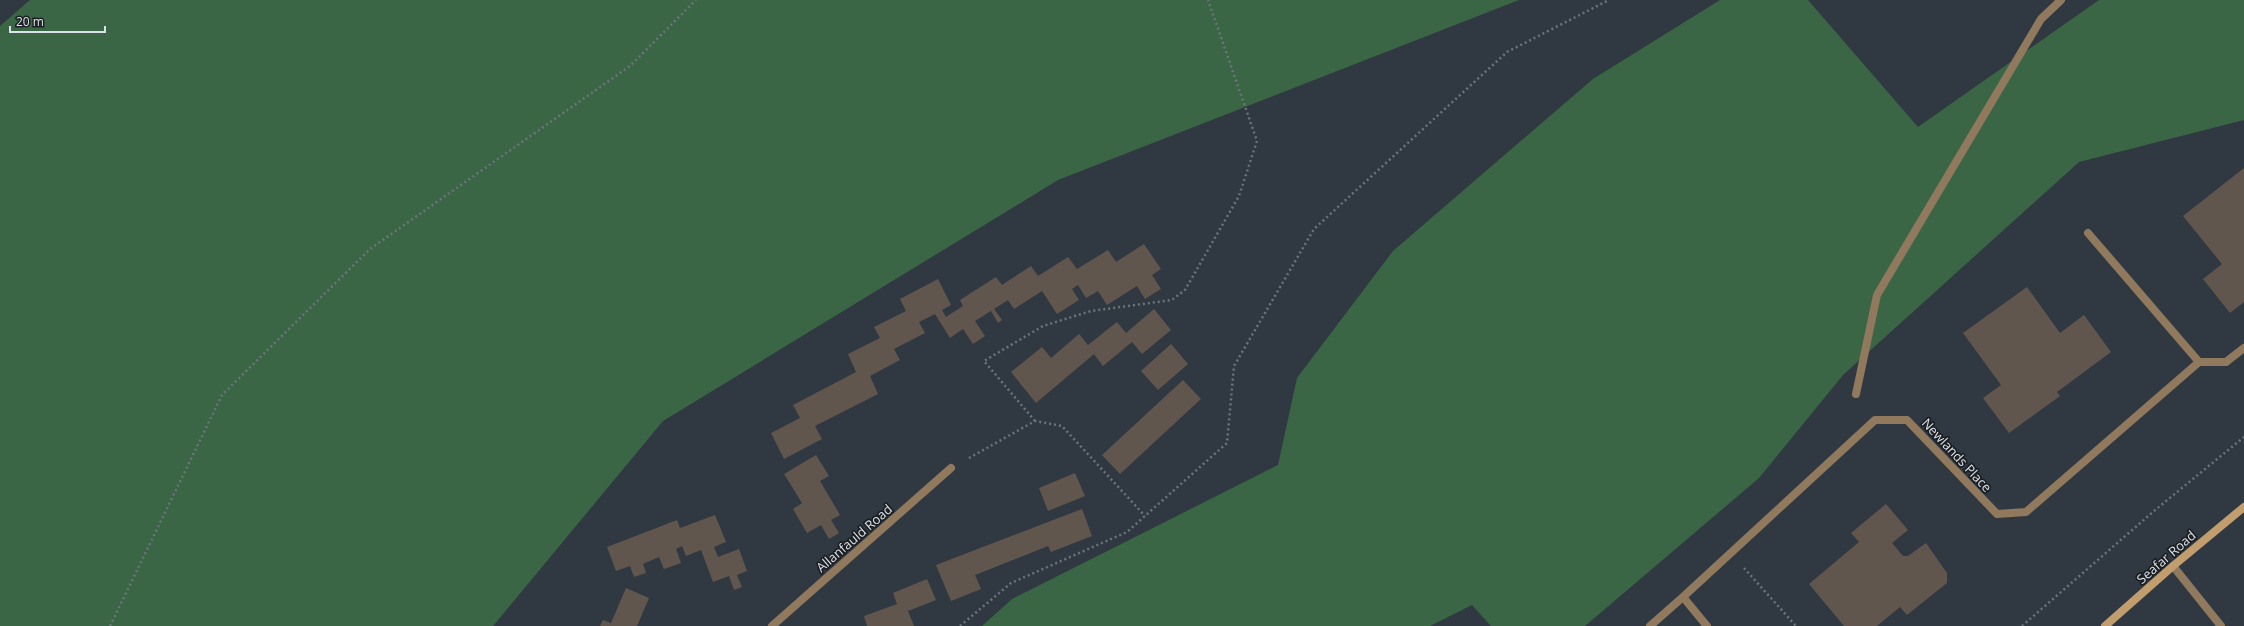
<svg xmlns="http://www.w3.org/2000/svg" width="2244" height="626" viewBox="0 0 2244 626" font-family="'Open Sans',sans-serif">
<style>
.green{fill:#3b6646}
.building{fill:#61564e}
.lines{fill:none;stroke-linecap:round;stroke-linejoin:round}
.path{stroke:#6c747b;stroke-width:2.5;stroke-dasharray:2 3;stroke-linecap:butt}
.lane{stroke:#90795c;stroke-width:8}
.street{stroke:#90795c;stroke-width:8}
.secondary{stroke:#c29e6f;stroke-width:8}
.labels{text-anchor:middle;stroke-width:3.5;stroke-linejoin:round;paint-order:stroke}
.street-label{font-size:13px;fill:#dce2e8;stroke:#1b1f23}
</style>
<rect width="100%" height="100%" fill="#303941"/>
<path class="green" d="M 30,0 L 1519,0 L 1058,180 L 663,421 L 493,626 L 0,626 L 0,26 Z
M 1720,0 L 1808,0 L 1918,127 L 2099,0 L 2244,0 L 2244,120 L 2079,162 L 1843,375 L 1759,478 L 1585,626 L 1491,626 L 1472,605 L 1430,626 L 982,626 L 1012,599 L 1278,465 L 1297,378 L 1393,251 L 1593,79 Z"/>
<path class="building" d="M 2244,168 L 2244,302 L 2230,313 L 2203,279 L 2222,264 L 2183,216 Z
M 1144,244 L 1161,269 L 1152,275 L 1161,289 L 1145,299 L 1137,286 L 1107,305 L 1098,291 L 1086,298 L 1078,285 L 1072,289 L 1079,300 L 1057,314 L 1042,291 L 1014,309 L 1008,300 L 994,309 L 1002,320 L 998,323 L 991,311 L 975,321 L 985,336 L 973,344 L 963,329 L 950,338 L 935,314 L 919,322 L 925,333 L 894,349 L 900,360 L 870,376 L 878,394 L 815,426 L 822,439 L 784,459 L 771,433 L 800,418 L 793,405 L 856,372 L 848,354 L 880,338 L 874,327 L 906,311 L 900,299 L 938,279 L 951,305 L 942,310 L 946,317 L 963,306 L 960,300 L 996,277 L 1002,285 L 1031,266 L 1038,276 L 1068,257 L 1077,269 L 1108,250 L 1116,262 Z
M 2027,287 L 2060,333 L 2084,315 L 2111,352 L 2057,392 L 2060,396 L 2009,433 L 1983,398 L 2001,385 L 1963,333 Z
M 1154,309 L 1171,330 L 1142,354 L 1132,342 L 1103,366 L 1094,354 L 1036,403 L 1011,372 L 1042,347 L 1051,358 L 1079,334 L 1088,345 L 1117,322 L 1126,333 Z
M 1171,344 L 1188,364 L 1158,390 L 1141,371 Z
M 1183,380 L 1201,399 L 1120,474 L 1102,455 Z
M 816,455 L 829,476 L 820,481 L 840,515 L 831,520 L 839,533 L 829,539 L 821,525 L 807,533 L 793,509 L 802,503 L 784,474 Z
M 1075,473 L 1085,496 L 1048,511 L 1039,488 Z
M 1886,504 L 1908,530 L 1892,543 L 1903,556 L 1908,556 L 1926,543 L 1947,573 L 1947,583 L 1907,615 L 1900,607 L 1877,626 L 1844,626 L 1809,584 L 1859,542 L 1851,533 Z
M 1082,509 L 1092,536 L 1051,552 L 1048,546 L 975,575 L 981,589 L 951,601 L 936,565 Z
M 715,515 L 726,542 L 714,547 L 718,557 L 739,549 L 747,571 L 737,575 L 742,587 L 734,590 L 729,576 L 713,582 L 701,550 L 686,556 L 682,546 L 676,549 L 681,563 L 664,569 L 659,557 L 643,564 L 646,573 L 634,577 L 630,566 L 616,571 L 607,547 L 677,520 L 680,528 Z
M 927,579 L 936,600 L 908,611 L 914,626 L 867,626 L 864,616 L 897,604 L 893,593 Z
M 626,588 L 649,598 L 637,626 L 600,626 L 603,620 L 611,623 Z"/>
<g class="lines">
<path class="path" d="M 1035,421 L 984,361 L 1043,326 L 1091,311 L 1172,300 L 1185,290 L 1239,196 L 1257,141 L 1208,0
M 969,458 L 1035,421 L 1062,426 L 1145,516
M 1744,568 L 1796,626
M 110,626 L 222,395 L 370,249 L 630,66 L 696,0
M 960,626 L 1011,583 L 1127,532 L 1227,443 L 1234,366 L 1314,229 L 1507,52 L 1609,0
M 2022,626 L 2154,511 L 2244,437"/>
<path class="lane" d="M 1856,394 L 1877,295 L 2041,19 L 2061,0"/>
<path class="street" d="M 2088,233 L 2199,362
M 2173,566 L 2221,626
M 1683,597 L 1875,420 L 1907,420 L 1997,514 L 2026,512 L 2199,362 L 2226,362 L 2244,348
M 772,626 L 951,468
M 1650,626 L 1683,597 L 1707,626"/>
<path class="secondary" d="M 2105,626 L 2173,566 L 2244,507"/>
</g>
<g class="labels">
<g class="street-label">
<text transform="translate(1957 455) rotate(47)" y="5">Newlands Place</text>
<text transform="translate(854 538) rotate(-41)" y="5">Allanfauld Road</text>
<text transform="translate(2166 557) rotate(-41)" y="5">Seafar Road</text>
</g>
</g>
<path d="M10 26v6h95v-6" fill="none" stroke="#dce2e8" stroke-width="2"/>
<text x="16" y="26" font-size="12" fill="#dce2e8" stroke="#1b1f23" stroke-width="3" paint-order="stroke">20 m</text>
</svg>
